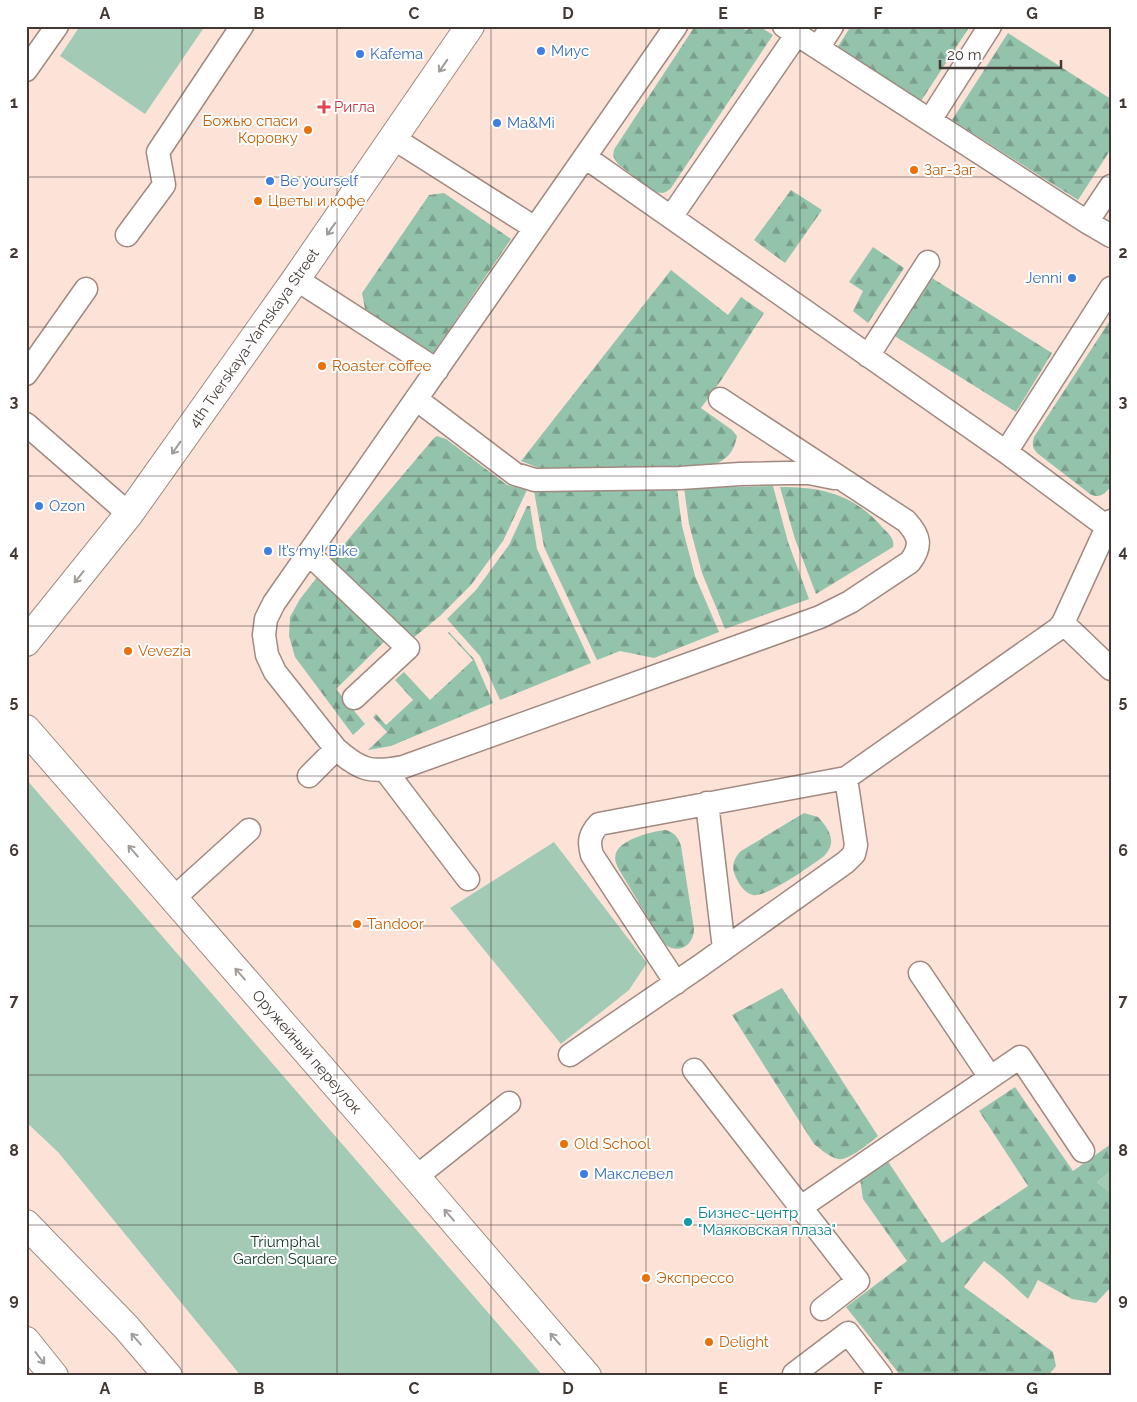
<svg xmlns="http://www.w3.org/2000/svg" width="1137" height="1402" viewBox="0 0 1137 1402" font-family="Raleway,sans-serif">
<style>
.forest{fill:url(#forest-firs)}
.park{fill:#a2cab5}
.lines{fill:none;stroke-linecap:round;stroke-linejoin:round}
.service-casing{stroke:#a18980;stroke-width:25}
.minor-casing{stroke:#a18980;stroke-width:30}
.primary-casing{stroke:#a18980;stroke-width:30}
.service{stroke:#fff;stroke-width:22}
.minor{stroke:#fff;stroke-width:28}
.primary{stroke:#fff;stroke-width:28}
.oneway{stroke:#a09c9a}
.grid{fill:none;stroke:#423834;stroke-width:1;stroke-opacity:0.55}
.shop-dot{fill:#3f7fe0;stroke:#fff;stroke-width:2}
.health-dot{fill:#e0444e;stroke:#fff;stroke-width:2}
.food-dot{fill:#e8710a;stroke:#fff;stroke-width:2}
.culture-dot{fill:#0f9aa8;stroke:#fff;stroke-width:2}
.labels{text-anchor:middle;stroke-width:4;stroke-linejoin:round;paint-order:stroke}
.shop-label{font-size:15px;fill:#366cbe;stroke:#fff;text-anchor:start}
.health-label{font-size:15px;fill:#be3a42;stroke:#fff;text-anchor:start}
.food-label{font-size:15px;fill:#c56008;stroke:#fff;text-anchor:start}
.street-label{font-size:15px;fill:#423834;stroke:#fff}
.culture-label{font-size:15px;fill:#0d838f;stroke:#fff;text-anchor:start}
.park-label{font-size:15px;fill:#0d3524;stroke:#fff}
.neatline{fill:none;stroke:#423834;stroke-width:2}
.grid-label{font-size:16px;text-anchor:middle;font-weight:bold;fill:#423834}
</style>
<defs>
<pattern id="forest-firs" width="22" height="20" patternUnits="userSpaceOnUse" patternTransform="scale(1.25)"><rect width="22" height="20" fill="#94c3ab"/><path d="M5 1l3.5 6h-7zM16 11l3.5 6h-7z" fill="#7a9f8c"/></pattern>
</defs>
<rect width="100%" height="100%" fill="#fde2d8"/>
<path class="forest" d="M 695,26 L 737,26 L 746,30 L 759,26 L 773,35 L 671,188 C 665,194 661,194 654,191 L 618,164 C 613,158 612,155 615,148 Z
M 851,26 L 970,26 L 921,101 L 837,48 Z
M 1008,33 L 1111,99 L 1111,149 L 1078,200 L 952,120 Z
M 791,190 L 822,210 L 785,263 L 754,240 Z
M 444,193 L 511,239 L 432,355 L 365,309 L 362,293 L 429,195 Z
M 873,247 L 904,268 L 868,323 L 853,311 L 863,291 L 849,282 Z
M 671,270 L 728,315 L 741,297 L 764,313 L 722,379 L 701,408 L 732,430 L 737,436 C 733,454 728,458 712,466 L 539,468 L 521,461 Z
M 932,278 L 1052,353 L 1016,412 L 893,335 Z
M 1111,319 L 1111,486 C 1105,494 1100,499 1090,494 L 1037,453 C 1032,447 1032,444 1034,437 Z
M 437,436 L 446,439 L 507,485 L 527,490 L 503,541 L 471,585 L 440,616 L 412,639 L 330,561 L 434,438 Z
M 773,486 L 788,542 L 809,599 L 725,629 L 702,573 L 689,524 L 684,488 Z
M 780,487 C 822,487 854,494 883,528 C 888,533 895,539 893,547 L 816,594 L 795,539 Z
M 677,488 L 682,526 L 695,576 L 719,632 L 654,658 L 620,651 L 597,660 L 544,547 L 534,491 Z
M 527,506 L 530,506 L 537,549 L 591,663 L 500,700 L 480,656 L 447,619 L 476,590 L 509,545 Z
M 318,576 L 385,641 L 336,689 L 365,724 L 353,735 L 295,657 L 289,636 L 290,617 L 300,599 Z
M 449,632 L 474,659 L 493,703 L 391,746 L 368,750 L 387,732 L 373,717 L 376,714 L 386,725 L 413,700 L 395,680 L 404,672 L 430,700 L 473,660 L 448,633 Z
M 804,813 L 818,817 C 830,830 838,843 823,857 C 810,866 766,898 753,895 C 744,893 738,883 735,875 C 731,866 734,858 741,851 Z
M 666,830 C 675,833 678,837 681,846 L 694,929 C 694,948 674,956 662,941 L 618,868 C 616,863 614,858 616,853 C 621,839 653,831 666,830 Z
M 782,988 L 878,1136 C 869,1143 849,1161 838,1159 C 829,1157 821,1149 814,1144 L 732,1015 Z
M 1015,1087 L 1073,1171 L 1111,1144 L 1111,1171 L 1097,1182 L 1111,1193 L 1111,1287 L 1096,1303 L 1072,1299 L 1038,1280 L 1028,1299 L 1003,1276 L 984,1261 L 964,1287 L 1053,1352 L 1056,1366 L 1048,1376 L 901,1376 L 846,1307 L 907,1261 L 863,1199 L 860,1179 L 887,1160 L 942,1243 L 1028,1186 L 979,1111 Z"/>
<path class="park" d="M 80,26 L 205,26 L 145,114 L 60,56 Z
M 26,779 L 543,1376 L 241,1376 L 58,1152 L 26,1122 Z
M 554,842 L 647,963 L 629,990 L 561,1044 L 450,908 Z
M 1111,1171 L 1111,1193 L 1097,1182 Z"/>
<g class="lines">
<defs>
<path id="service" d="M 784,26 L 1087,222 L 1111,186
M 818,48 L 832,26
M 26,70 L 57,26
M 930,120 L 990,26
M 393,138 L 535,228
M 585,157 L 1006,452 L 1107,527 L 1111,521
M 671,217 L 797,34
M 1087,222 L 1111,236
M 127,235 L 164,185 L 158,152 L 242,26
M 296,279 L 437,370
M 868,356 L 928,262
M 26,374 L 86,289
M 416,399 L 515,474 L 535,480 L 680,478 L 740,474 L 788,473 L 809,473 L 834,478
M 26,424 L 129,514
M 1006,452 L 1111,288
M 309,554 L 408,648 L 354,698
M 1063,623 L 1111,669
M 336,749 C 361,771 371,773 403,767 L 820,617 L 850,602 L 910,562 C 922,546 920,536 906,521 L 720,399
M 385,770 L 468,879
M 309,776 L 336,749 L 275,672 L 267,655 L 264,635 L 266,619 L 274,603 L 676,26
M 707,803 L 724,949
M 174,898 L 249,830
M 920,973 L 990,1077
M 676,983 L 592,855 C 588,841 590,834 599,824 L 846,778 L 1058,629 L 1063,623 L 1107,527
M 570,1055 L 700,966 L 846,862 L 854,854 L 856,845 L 846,778
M 694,1070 L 858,1281 L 822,1309
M 416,1177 L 509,1103
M 801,1207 L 1020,1057 L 1083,1151
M 794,1374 L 848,1333 L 881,1376"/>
<path id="minor" d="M 26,642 L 129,514 L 296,279 L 470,26"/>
<path id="primary" d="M 26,729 L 416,1177 L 587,1376
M 26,1224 L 126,1327 L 168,1376
M 26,1341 L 54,1376"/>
</defs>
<use href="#service" class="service-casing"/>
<use href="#minor" class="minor-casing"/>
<use href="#primary" class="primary-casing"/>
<use href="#service" class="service"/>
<use href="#minor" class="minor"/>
<use href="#primary" class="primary"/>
</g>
<defs><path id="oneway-shaft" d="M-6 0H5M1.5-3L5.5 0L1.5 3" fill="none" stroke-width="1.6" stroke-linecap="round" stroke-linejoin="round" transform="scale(1.25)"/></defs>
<g class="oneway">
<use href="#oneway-shaft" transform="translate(443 66) rotate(125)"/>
<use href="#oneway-shaft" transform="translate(331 229) rotate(125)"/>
<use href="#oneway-shaft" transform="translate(176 448) rotate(125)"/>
<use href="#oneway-shaft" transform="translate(79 577) rotate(129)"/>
<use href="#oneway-shaft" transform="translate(133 851) rotate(-131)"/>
<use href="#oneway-shaft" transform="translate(240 974) rotate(-131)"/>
<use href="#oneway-shaft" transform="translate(449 1215) rotate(-131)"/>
<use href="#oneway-shaft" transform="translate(136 1339) rotate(-131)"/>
<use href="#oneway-shaft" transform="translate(555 1339) rotate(-131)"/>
<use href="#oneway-shaft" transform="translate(40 1358) rotate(52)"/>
</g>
<path class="grid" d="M 182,26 L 182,1376M 337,26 L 337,1376M 491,26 L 491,1376M 646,26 L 646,1376M 800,26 L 800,1376M 955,26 L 955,1376M 26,177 L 1111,177M 26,327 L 1111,327M 26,476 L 1111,476M 26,626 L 1111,626M 26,776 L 1111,776M 26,926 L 1111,926M 26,1075 L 1111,1075M 26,1225 L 1111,1225"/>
<g class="shop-dot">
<circle cx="541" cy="51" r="5"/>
<circle cx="360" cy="54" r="5"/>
<circle cx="497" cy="123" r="5"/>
<circle cx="270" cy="181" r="5"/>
<circle cx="1072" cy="278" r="5"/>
<circle cx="39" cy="506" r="5"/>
<circle cx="268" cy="551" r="5"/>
<circle cx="584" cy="1174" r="5"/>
</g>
<path class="health-dot" d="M321.5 99.5h5v5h5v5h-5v5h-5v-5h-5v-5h5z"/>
<g class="food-dot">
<circle cx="308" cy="130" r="5"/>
<circle cx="914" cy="170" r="5"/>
<circle cx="258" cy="201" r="5"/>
<circle cx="322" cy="366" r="5"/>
<circle cx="128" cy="651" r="5"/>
<circle cx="357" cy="924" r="5"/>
<circle cx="564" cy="1144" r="5"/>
<circle cx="646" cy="1278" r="5"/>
<circle cx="709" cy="1342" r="5"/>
</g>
<circle class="culture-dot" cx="688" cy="1222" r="5"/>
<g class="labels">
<g class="shop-label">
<text x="551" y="56">Миус</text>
<text x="370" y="59">Kafema</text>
<text x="507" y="128">Ma&amp;Mi</text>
<text x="280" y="186">Be yourself</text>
<text x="1062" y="283" text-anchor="end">Jenni</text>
<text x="49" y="511">Ozon</text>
<text x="278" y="556">It’s my! Bike</text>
<text x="594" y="1179">Макслевел</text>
</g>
<g class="health-label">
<text x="334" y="112">Ригла</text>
</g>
<g class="food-label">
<text x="298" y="126" text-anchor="end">Божью cпаси<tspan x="298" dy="17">Коровку</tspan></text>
<text x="924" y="175">Заг-Заг</text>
<text x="268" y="206">Цветы и кофе</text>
<text x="332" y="371">Roaster coffee</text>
<text x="138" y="656">Vevezia</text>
<text x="367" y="929">Tandoor</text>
<text x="574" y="1149">Old School</text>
<text x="656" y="1283">Экспрессо</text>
<text x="719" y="1347">Delight</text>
</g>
<g class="street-label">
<text transform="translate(254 338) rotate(-55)" y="5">4th Tverskaya-Yamskaya Street</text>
<text transform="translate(307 1052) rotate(49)" y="5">Оружейный переулок</text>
</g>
<g class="culture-label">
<text x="698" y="1218">Бизнес-центр<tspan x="698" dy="17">"Маяковская плаза"</tspan></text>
</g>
<g class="park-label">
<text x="285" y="1247">Triumphal<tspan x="285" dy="17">Garden Square</tspan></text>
</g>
</g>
<rect width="1137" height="1402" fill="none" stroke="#ffffff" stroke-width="55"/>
<path d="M940 60v8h121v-8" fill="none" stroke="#423834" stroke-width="2.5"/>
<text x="947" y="60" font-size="15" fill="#423834" stroke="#ffffff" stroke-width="4" paint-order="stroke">20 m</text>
<rect x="28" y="28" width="1082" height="1346" class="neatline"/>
<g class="grid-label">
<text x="105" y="19">A</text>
<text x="259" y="19">B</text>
<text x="414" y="19">C</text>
<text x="568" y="19">D</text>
<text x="723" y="19">E</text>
<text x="878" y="19">F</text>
<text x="1032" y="19">G</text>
<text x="14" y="108">1</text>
<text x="1123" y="108">1</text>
<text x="14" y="258">2</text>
<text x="1123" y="258">2</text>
<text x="14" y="407">3</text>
<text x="1123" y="407">3</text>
<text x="14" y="557">4</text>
<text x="1123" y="557">4</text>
<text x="14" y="707">5</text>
<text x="1123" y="707">5</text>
<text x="14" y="856">6</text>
<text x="1123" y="856">6</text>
<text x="14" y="1006">7</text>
<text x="1123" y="1006">7</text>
<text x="14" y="1156">8</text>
<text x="1123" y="1156">8</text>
<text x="14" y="1305">9</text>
<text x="1123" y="1305">9</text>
<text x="105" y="1394">A</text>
<text x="259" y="1394">B</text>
<text x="414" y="1394">C</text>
<text x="568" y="1394">D</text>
<text x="723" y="1394">E</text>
<text x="878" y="1394">F</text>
<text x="1032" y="1394">G</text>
</g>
</svg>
